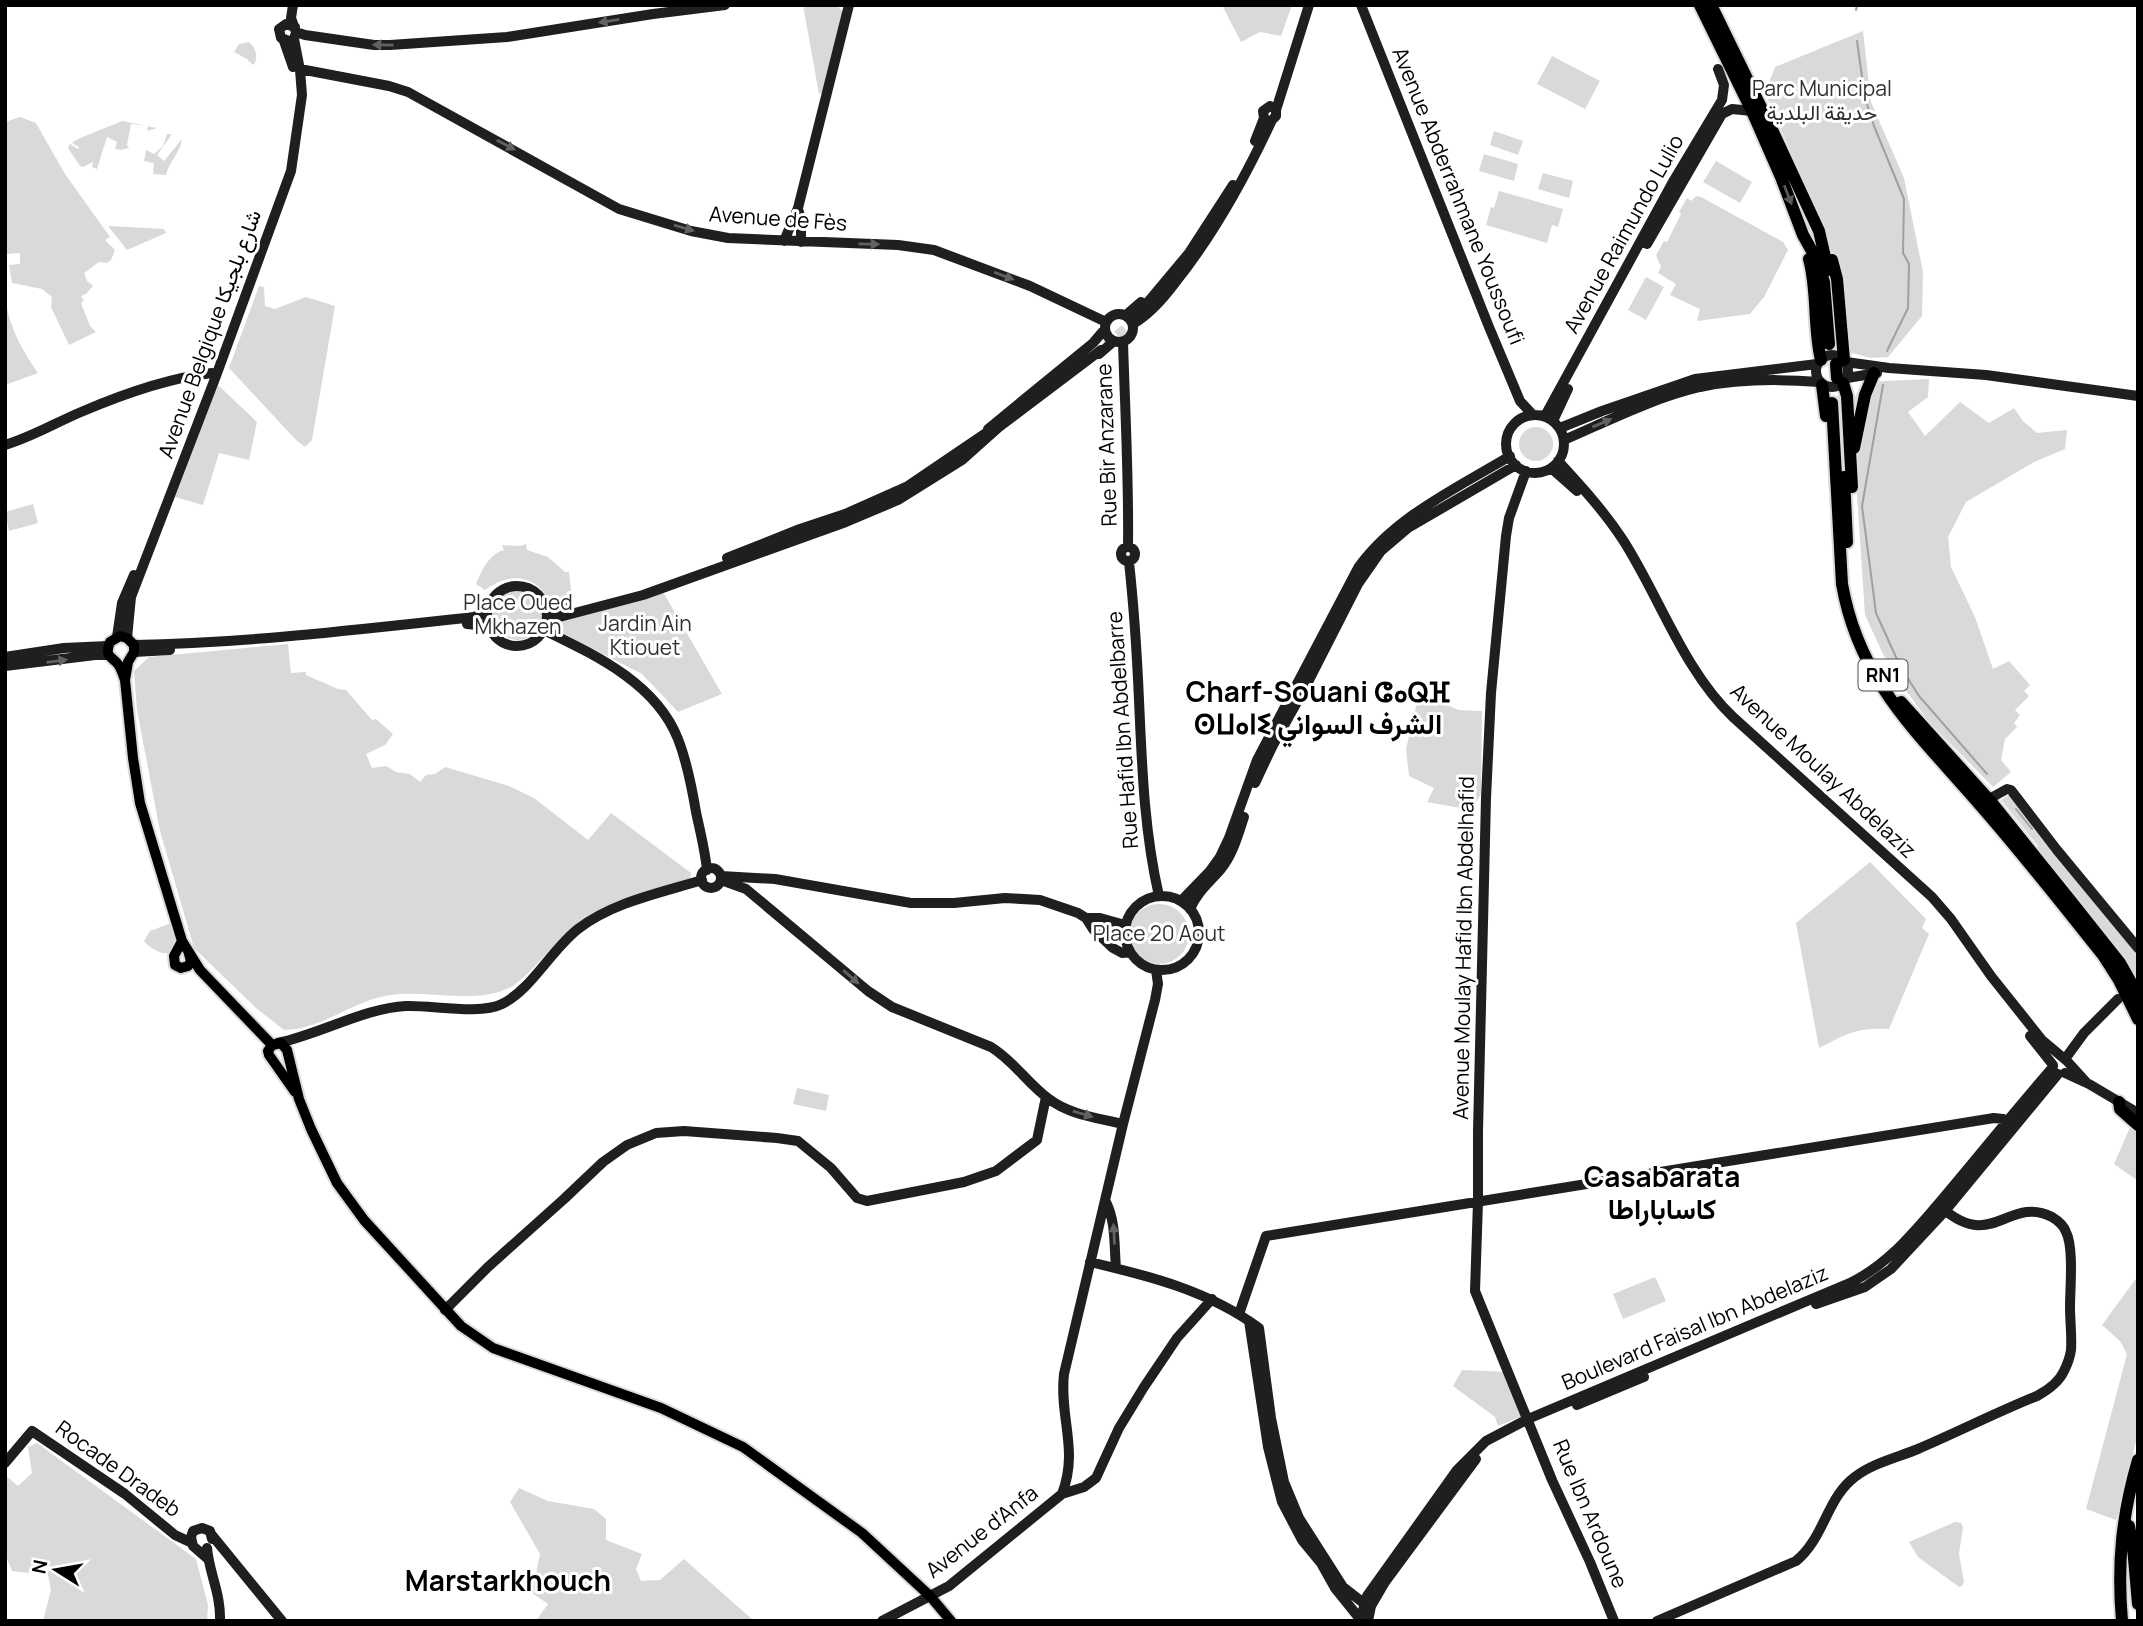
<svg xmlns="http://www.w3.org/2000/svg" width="2143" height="1626" viewBox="0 0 2143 1626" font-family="Manrope,Vazirmatn,'Noto Sans Tifinagh',sans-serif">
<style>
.green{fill:#d9d9d9}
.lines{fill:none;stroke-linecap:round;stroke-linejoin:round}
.stream{stroke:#a0a0a0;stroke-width:2}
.secondary-tunnel{stroke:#d9d9d9;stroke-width:10;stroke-dasharray:10 5;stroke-linecap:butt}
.highway-tunnel{stroke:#d9d9d9;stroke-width:12;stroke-dasharray:12 6;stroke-linecap:butt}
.primary-casing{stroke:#dbdbdb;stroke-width:14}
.highway-casing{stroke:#dbdbdb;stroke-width:16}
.secondary{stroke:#1f1f1f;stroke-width:10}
.primary{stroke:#000;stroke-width:10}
.highway{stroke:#000;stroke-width:12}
.oneway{fill:#626262}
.oneway2{fill:#595959}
.labels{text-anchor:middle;stroke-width:6;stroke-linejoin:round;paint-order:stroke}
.shield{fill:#fff;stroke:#4c4c4c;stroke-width:2}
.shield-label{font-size:19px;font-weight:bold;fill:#000}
.park-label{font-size:21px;fill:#303030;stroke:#fff}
.street-label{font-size:21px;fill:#000;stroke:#fff}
.district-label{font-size:28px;font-weight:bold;fill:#000;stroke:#fff}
</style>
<rect width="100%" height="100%" fill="#fff"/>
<path class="green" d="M 803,5 L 837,5 L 843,12 L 823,93 L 819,94 Z
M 1222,5 L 1292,5 L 1281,36 L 1260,32 L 1241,42 Z
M 1863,31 L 1871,102 L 1904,178 L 1923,272 L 1922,316 L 1888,357 L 1871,358 L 1848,352 L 1819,216 L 1765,93 L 1775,67 Z
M 249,42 C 256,47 259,59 253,65 L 247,59 L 234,52 L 239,44 Z
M 1552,56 L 1600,81 L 1585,109 L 1537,84 Z
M 20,117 L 36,123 L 65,174 L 110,237 L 105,240 L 115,250 L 111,260 L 107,263 L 99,262 L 84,273 L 87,281 L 93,286 L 86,294 L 81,296 L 84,300 L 81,303 L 90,326 L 96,332 L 69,345 L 51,307 L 52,297 L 42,289 L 12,283 L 9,265 L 20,264 L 20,253 L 7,254 L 5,122 Z
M 122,121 L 157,128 L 147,131 L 148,126 L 131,124 L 127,145 L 129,148 L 121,150 L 115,149 L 117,142 L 107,137 L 97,169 L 92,167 L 93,162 L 83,167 L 80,166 L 68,148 L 70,144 L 78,149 L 79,147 L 72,143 L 78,139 Z
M 1494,131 L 1523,141 L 1518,155 L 1490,145 Z
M 167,134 L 172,134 L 157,155 L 164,161 L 182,139 C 180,153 169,162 166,175 L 153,174 L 154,163 L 144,161 L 146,150 L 154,154 L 163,146 Z
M 1484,154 L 1518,164 L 1514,181 L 1479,171 Z
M 1716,161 L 1752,182 L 1740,203 L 1703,182 Z
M 1543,173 L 1573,181 L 1569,198 L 1538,189 Z
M 1499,191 L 1563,209 L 1558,227 L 1552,225 L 1547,243 L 1486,225 L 1491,207 L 1494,208 Z
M 1696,196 L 1701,197 L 1783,242 L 1788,250 L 1764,297 L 1750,314 L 1697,321 L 1700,309 L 1670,295 L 1676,284 L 1658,273 L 1661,267 L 1656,255 L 1664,241 L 1667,242 L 1681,214 L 1679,212 L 1687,198 L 1691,201 Z
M 108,226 L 164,229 L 166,233 L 127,250 Z
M 1646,277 L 1664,287 L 1646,320 L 1628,310 Z
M 259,286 L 264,287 L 265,306 L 275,309 L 306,297 L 335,306 L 312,440 L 305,447 L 296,440 L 229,368 Z
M 5,299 C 11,330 21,348 38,373 L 5,385 Z
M 1929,379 L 1928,397 L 1908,412 L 1925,436 L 1960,402 L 1989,423 L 2014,408 L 2023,421 L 2037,433 L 2067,430 L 2065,449 L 2034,462 L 1966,502 L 1948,537 L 1951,567 L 1975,617 L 1993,669 L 2009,661 L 2030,685 L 2024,691 L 2029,696 L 2015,710 L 2020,715 L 2014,723 L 2017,727 L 2005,739 L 2001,760 L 2011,772 L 1993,787 L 1929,722 L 1904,688 L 1883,654 L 1865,615 L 1851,406 L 1862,382 Z
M 218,385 L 257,422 L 249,460 L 219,453 L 203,505 L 175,497 Z
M1519 444a17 17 0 1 1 34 0a17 17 0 1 1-34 0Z
M 33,504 L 38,523 L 9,531 L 5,512 Z
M 526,544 L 527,550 L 548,557 L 565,572 L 569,572 L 572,598 L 551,602 C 546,596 541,588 535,584 C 519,573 499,579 485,590 L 476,584 C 482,570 488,555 504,550 L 502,545 L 519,546 Z
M493 615a25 25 0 1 1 50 0a25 25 0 1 1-50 0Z
M 663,592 L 722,694 L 678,712 L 642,674 L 552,628 L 553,621 Z
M 288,644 L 291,673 L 306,672 L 306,675 L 338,689 L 346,690 L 372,720 L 376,719 L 393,734 L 385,745 L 366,754 L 372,768 L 386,766 L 396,772 L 410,774 L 420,782 L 426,775 L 435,774 L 445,767 L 509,786 L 534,798 L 588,840 L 611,813 L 691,873 L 690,880 C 646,893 599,903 564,935 C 550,948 526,979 511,987 C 475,1006 424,988 385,996 C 356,1002 332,1020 305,1027 C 299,1029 291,1029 284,1030 L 256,1008 L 194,948 L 160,831 L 137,710 L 134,671 L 149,657 Z
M 1423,695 L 1459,710 L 1482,711 L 1481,794 L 1471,810 L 1427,802 L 1434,788 L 1409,776 L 1406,749 L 1416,707 Z
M 2010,794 L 2138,954 L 2138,978 L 2035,849 L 2038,846 L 2001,800 Z
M 1870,862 L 1926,919 L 1922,928 L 1929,934 L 1889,1029 C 1858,1027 1846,1034 1819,1048 L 1796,923 Z
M1129 934a30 30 0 1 1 60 0a30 30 0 1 1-60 0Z
M 174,922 L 177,946 C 176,946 170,953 168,953 C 161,955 147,946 144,941 L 150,931 Z
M 797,1088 L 829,1095 L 826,1111 L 793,1104 Z
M 2131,1125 L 2138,1132 L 2138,1181 L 2114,1164 Z
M 2138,1276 L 2138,1434 L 2116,1520 L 2086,1509 L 2127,1354 L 2120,1341 L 2102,1325 Z
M 1655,1277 L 1666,1301 L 1623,1319 L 1613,1294 Z
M 1462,1370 L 1508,1372 L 1523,1416 L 1498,1426 L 1495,1417 L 1453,1386 Z
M 37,1443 L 196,1559 L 208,1605 L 207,1621 L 43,1621 L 51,1590 L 48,1575 L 12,1571 L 5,1554 L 5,1475 L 18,1486 L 32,1473 L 28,1447 Z
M 519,1488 L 548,1501 L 594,1509 L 606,1519 L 606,1540 L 642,1554 L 636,1569 L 641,1581 L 660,1580 L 684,1559 L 754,1621 L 536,1621 L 548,1604 L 532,1593 L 540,1554 L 510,1502 Z
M 1955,1522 L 1961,1523 L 1963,1527 L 1959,1554 L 1964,1582 L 1962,1586 L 1959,1587 L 1918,1557 L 1909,1542 Z"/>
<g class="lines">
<path class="stream" d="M 1856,10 L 1857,5
M 1857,41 L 1865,98 L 1874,126 L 1904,199 L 1903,253 L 1909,264 L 1908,308 L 1887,351
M 1883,385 L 1862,506 L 1876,613 L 1900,666 L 1919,696 L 1987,774
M 2016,809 L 2032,829"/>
<path class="secondary-tunnel" d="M 1106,345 L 1138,318"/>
<path class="highway-tunnel" d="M 1829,344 L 1830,365
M 1837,378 L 1839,403"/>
<defs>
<path id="primary" d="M 125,680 C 123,675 121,667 117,663 C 109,655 105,655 110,642 L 120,636 L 127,638 L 134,645 L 134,652 L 128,662 L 125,680 L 133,758 L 140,803 L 182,941 L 200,970 L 272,1045
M 182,941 L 174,956 L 175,965 L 181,968 L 188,966 L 191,961 L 189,954
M 272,1045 L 281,1043 L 287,1050 L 299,1099 L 311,1129 L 337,1183 L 364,1220 L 461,1326 L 493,1348 L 661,1408 L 743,1447 L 862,1533 L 930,1596 L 951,1621
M 272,1045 L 268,1051 L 269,1055 L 295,1092"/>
<path id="highway" d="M 1700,5 L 1752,111 L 1781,177 L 1803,235 L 1817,260 L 1824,282 L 1829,344
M 1711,5 L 1773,132 L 1819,231 L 1828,270
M 1809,259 C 1818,292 1813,327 1821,360
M 1832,260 L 1837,279 L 1844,360
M 1836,364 L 1837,378
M 1843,383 L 1847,396 L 1852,487
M 1822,385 L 1826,416
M 1832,403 L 1842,584 C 1859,682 1919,734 1981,806 C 2023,854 2063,905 2103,955 L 2119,980 L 2138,1019
M 1854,448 L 1865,395 L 1874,373
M 1844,477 L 1847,542
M 1901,702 L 1992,803 L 2070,900 L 2120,963 L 2138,995
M 2119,1102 L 2120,1109 L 2138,1125
M 2129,1526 L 2133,1547 L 2138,1604
M 2122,1621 C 2117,1563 2122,1515 2138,1460"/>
</defs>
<use href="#primary" class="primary-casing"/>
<use href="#highway" class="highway-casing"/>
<path class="secondary" d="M 1361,5 L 1489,327 L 1520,401 L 1533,415
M 296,32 L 305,35 L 374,45 L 390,45 L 507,37 L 653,14 L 725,5
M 284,41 L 293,67
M 289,41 L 281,38 L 279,29 L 286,24 L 295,27
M 292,62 L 300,69 L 389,86 L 408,92 L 619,209 L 691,231 L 728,238 L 898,245 L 934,250 L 1030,286 L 1106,322
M 1255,141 L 1264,118 L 1263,111 L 1270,106
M 798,209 L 801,219 L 801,242
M 784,241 L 798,208 L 849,5
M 1647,244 L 1722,114 L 1732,109 L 1752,111
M1105 328a14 14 0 1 1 28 0a14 14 0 1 1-28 0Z
M 1138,314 L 1189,253 L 1233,185
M 1126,315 L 1141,302
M 1133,324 C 1150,314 1163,299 1175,283 C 1215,233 1245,178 1272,120 L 1276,116 L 1276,110 L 1309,5
M 1123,342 C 1125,410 1129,478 1128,547
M 1099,354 L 1114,341
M1816 371a16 16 0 1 1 32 0a16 16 0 1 1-32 0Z
M 1846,362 L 1889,368 L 1986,375 L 2138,396
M 1847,378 L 1877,373
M1506 444a29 29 0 1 1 58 0a29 29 0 1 1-58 0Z
M 1545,416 L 1674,180 L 1722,100 L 1724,85 L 1718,69
M 1553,421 L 1568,389
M 1560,428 L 1602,411 L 1695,379 L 1817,364
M 988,429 L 1093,343 L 1105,329
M 1564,440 C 1608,421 1653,398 1700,387 C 1738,379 1781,379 1819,382
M 5,445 C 32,437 55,423 81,412 C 123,394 167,378 212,373
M 1558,461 C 1581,486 1604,511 1623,540 C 1659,596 1684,671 1733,717 L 1932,897 L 1951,919 L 1991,976 L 2042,1040 L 2067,1061 L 2087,1083
M 1551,468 L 1577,491
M 1526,471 L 1509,518 L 1506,536 L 1491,693 L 1486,798 L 1478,1131 L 1478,1202 L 1475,1291 L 1552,1480 L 1590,1562 L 1614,1621
M1121 554a7 7 0 1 1 14 0a7 7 0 1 1-14 0Z
M 727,558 L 800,529 L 845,514 L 908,486 L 992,429
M 1129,562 C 1134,608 1137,654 1139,700 C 1142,766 1144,831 1159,896
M487 616a30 30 0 1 1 60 0a30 30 0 1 1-60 0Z
M 546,607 L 554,610 L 569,608
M 548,620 L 643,595 L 846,522 L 898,500 L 962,460 L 999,427 L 1101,350
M 467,624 L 487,626
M 544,630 C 595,655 656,683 678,739 C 687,762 692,788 696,812 C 700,831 705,850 707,870
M 117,637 L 122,603 L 134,575
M 127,638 L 131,597 L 216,376 L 291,171 L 302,95 L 300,70 L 294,39 L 296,32 L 291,18 L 293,5
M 134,645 C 248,643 362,629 474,617 L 487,612
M 134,652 L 170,650
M 5,657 L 64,648 L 108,646
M 5,666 L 95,655 L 108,655
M 1255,783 L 1272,747 L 1306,686 L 1358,584 L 1381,551 L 1408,528 L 1516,465
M 1989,799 L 2007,789 L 2011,790 L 2057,850 L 2138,948
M701 878a10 10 0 1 1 20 0a10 10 0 1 1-20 0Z
M 721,876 L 775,879 L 911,903 L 954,903 L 1005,898 L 1040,900 L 1078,913 L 1086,918 L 1093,929 L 1113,948 L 1122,953 L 1129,952
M 721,880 L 746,889 L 868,991 L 892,1007 L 991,1047 C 1014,1061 1028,1084 1049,1099 C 1070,1115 1098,1118 1123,1124
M1125 933a37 37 0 1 1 74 0a37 37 0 1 1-74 0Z
M 1181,901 L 1210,871 L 1220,857 L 1229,838 L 1257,760 L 1358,568 C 1394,517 1457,488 1510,456
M 1190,909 C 1197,892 1210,882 1221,869 C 1233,854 1238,835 1244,817
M 1086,918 L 1100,918 L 1125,925
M 2030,1036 L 2053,1065
M 278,1043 C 320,1034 365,1008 406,1006 C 432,1005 480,1015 502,1004 C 532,989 551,950 578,929 C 613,902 660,893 702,880
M 2065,1059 L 2084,1033 L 2118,999
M 2065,1073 L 2089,1084 L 2138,1113
M 1106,1202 C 1116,1222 1114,1245 1116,1268
M 1090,1262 C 1150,1276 1209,1291 1259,1328 L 1271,1418 L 1284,1482 L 1299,1518 L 1343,1587 L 1366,1605
M 1816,1304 L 1865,1287 L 1891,1269 L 1945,1211 L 2058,1074
M 445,1310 L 488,1267 L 564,1199 L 603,1162 L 627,1145 L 656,1133 L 684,1131 L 777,1138 L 798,1141 L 831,1168 L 857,1198 L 867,1201 L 964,1182 L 996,1171 L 1037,1140 L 1046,1097
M 1239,1314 L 1266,1236 L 1994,1118 L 2003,1119 L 2011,1125
M 1249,1321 L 1268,1447 L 1282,1502 L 1302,1540 L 1321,1563 L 1335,1588 L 1360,1619
M 1577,1405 L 1644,1377
M 5,1463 L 32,1431 L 125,1494 L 175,1535 L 192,1543
M 1062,1494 L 1084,1487 L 1096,1478 L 1119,1428 L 1144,1387 L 1177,1338 L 1212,1299
M 211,1534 L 282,1621
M 207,1548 C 209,1573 221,1593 220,1621
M 208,1559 L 193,1546 L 191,1537 L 193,1531 L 202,1528 L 210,1531 L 212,1539
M 882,1621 L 949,1586 L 1062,1494 C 1079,1450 1059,1417 1064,1374 L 1123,1124 L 1155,1000 L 1158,984 L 1156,970
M 1360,1621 L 1367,1596 L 1457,1470 L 1486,1441 L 1528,1419 L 1852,1282 C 1889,1263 1912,1234 1939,1203 C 1977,1158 2014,1112 2053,1067
M 1368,1621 L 1371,1606 L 1385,1582 L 1476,1459
M 1657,1621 L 1796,1561 C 1823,1539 1826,1503 1850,1481 C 1868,1464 1896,1458 1918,1449 C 1958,1432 1997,1412 2037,1396 C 2048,1390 2059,1382 2064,1371 C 2067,1365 2070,1357 2071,1350 C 2072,1336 2070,1321 2070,1307 C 2070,1289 2074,1247 2066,1232 C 2064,1226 2057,1220 2052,1217 C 2008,1195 1993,1252 1942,1208"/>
<use href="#primary" class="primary"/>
<use href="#highway" class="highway"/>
</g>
<defs><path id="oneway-solid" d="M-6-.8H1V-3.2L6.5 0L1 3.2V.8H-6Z" transform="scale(1.75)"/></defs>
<g class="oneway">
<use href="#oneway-solid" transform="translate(609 21) rotate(171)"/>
<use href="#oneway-solid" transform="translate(383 45) rotate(-179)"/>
<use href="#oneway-solid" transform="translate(506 145) rotate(28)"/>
<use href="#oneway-solid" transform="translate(684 228) rotate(16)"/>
<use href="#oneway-solid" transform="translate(869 244) rotate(1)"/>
<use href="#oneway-solid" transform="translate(1004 276) rotate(21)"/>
<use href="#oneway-solid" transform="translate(1602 423) rotate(-23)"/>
<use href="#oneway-solid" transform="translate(57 661) rotate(-7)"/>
<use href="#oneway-solid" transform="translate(851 977) rotate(41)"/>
<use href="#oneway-solid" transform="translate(1083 1114) rotate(16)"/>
<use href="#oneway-solid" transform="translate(1114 1234) rotate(-93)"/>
</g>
<use class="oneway2" href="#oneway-solid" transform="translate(1788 195) rotate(69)"/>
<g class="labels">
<rect class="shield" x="1858.5" y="659.5" width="49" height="31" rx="5"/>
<g class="shield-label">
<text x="1883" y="682">RN1</text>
</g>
<g class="park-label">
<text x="1822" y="96">Parc Municipal<tspan x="1822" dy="24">حديقة البلدية</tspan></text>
<text x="518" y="610">Place Oued<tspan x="518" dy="24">Mkhazen</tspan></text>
<text x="645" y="631">Jardin Ain<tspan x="645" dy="24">Ktiouet</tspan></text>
<text x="1159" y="941">Place 20 Aout</text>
</g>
<g class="street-label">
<text transform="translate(1458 196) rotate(68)" y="7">Avenue Abderrahmane Youssoufi</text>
<text transform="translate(778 219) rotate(4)" y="7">Avenue de Fès</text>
<text transform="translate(1624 234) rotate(-61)" y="7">Avenue Raimundo Lulio</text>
<text transform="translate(210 334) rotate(-70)" y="7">Avenue Belgique شارع بلجيكا</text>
<text transform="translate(1107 445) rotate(-92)" y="7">Rue Bir Anzarane</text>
<text transform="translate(1123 730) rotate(-94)" y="7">Rue Hafid Ibn Abdelbarre</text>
<text transform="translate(1823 771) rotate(43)" y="7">Avenue Moulay Abdelaziz</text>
<text transform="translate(1464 948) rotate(-89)" y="7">Avenue Moulay Hafid Ibn Abdelhafid</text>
<text transform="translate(1695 1328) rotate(-23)" y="7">Boulevard Faisal Ibn Abdelaziz</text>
<text transform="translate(118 1469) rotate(36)" y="7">Rocade Dradeb</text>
<text transform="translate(1590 1514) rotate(67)" y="7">Rue Ibn Ardoune</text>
<text transform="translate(982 1532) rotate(-38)" y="7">Avenue d'Anfa</text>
</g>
<g class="district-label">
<text x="1318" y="702">Charf-Souani ⵛⴰⵕⴼ<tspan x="1318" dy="32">ⵙⵡⴰⵏⵉ الشرف السواني</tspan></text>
<text x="1662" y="1187">Casabarata<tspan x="1662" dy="32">كاساباراطا</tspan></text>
<text x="508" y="1591">Marstarkhouch</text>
</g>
</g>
<rect width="2143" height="1626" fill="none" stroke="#000000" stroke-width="14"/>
<g transform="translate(56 1570) rotate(281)" stroke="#ffffff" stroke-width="5" paint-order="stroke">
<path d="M0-5L12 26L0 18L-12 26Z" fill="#000000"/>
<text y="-10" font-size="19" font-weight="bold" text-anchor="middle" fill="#000000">N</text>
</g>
</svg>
